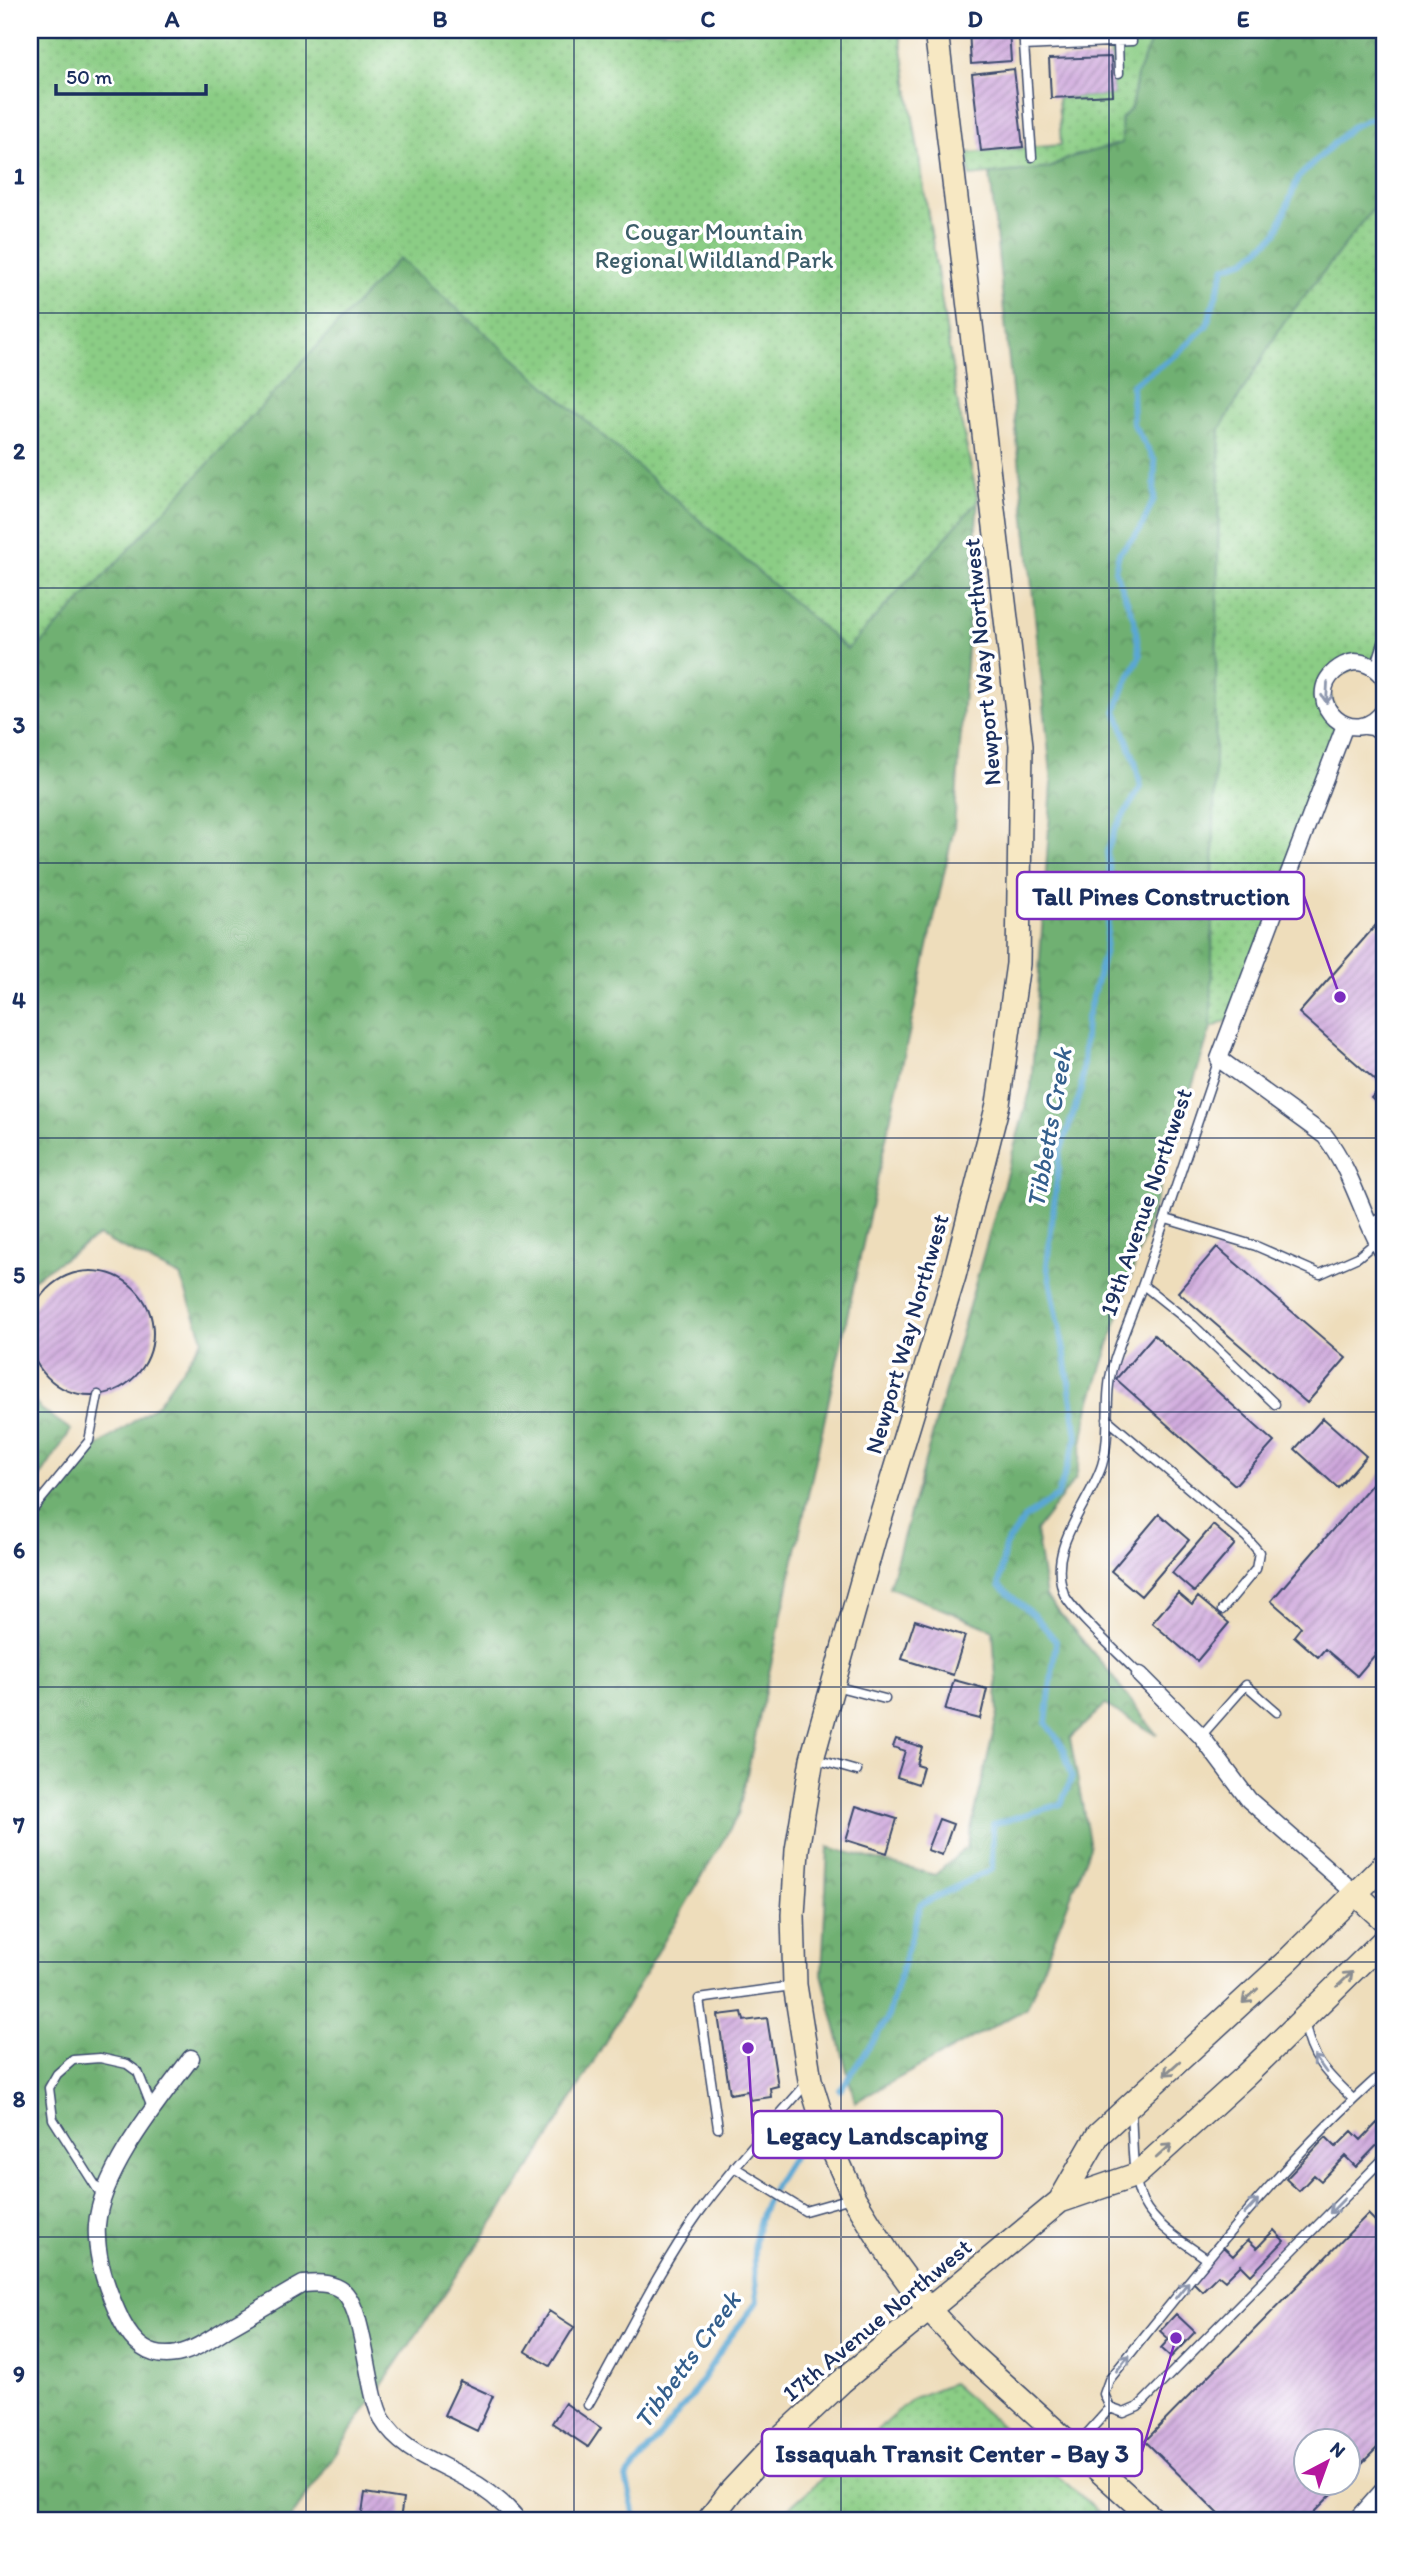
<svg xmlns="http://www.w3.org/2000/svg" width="1415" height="2550" viewBox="0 0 1415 2550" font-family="Itim,sans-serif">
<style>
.forest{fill:url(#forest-crowns);stroke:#467068;stroke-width:2}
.park{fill:url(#park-dots);stroke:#537e72;stroke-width:2}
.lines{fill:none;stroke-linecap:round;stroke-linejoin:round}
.stream{stroke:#5aa7d3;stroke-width:6}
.building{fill:url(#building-hatch)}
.lane-casing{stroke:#3b496c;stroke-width:11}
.street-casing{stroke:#3b496c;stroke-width:19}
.secondary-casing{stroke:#3b496c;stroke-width:26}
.lane{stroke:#fff;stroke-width:8}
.street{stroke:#fff;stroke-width:16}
.secondary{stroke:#f7e8c3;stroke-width:23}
.oneway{stroke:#8d97ae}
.oneway2{stroke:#898c90}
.grid{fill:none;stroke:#1b2f5e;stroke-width:2;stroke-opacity:0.55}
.labels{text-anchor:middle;stroke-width:7;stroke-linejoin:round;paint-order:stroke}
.park-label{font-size:24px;fill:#3d5e6a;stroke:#fff}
.street-label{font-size:24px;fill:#1b2f5e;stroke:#fff}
.water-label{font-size:26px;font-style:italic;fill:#345f8d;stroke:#fff}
.leader{fill:none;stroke:#7b2cbf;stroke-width:2.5}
.callout-dot{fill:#7b2cbf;stroke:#fff;stroke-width:2.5}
.callout{fill:#fff;stroke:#7b2cbf;stroke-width:2.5}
.callout-label{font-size:26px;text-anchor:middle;font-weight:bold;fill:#1b2f5e}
.neatline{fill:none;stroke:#1b2f5e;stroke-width:2.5}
.grid-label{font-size:23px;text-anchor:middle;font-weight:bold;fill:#1b2f5e}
</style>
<defs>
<pattern id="forest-crowns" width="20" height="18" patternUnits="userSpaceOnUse" patternTransform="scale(1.75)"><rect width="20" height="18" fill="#70b072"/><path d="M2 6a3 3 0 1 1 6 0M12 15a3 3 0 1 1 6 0" fill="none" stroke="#5b9061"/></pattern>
<pattern id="park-dots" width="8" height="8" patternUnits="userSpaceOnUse" patternTransform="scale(1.75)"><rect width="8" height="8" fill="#8bcd85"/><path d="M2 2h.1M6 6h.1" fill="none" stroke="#77b075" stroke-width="1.8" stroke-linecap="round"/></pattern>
<pattern id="building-hatch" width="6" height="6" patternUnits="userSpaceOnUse" patternTransform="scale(1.75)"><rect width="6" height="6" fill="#cea6db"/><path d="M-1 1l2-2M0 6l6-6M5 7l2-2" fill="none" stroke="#a688b5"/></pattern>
</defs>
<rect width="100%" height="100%" fill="#fff"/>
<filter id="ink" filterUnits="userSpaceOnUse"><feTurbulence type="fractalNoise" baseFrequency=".0143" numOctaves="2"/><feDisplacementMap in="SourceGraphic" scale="14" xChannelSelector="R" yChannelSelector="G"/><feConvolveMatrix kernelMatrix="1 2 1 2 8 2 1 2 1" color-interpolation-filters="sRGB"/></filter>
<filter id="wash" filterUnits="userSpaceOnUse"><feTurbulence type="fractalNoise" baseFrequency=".00686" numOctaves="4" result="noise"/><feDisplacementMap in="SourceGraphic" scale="28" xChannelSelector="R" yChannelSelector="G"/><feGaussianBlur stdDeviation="1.57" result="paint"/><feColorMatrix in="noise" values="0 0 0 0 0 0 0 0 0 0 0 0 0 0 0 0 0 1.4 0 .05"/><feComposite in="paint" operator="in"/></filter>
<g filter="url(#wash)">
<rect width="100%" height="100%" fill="#edb"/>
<path class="forest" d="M 30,30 L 899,30 L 959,412 L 978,501 L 954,828 L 738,1815 L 537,2158 L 290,2520 L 30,2520 L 30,1528 L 98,1446 L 157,1405 L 203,1339 L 180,1276 L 98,1236 L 30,1281 Z
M 1155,30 L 1385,30 L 1385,194 L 1284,322 L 1220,429 L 1211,1028 L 1088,1410 L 1076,1478 L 1036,1531 L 1046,1597 L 1105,1667 L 1157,1735 L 1105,1705 L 1070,1738 L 1090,1847 L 1027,2008 L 855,2102 L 822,1974 L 828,1847 L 935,1875 L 967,1847 L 998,1712 L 993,1630 L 889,1587 L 1031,1088 L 1052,784 L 990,174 L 1049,168 L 1071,157 L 1121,143 L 1121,119 L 1131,107 L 1137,75 Z
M 30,1395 L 41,1409 L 71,1430 L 30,1493 Z"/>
<path class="park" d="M 30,30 L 899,30 L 959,412 L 978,501 L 847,649 L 399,258 L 30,656 Z
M 1109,30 L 1155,30 L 1137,75 L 1131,108 L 1121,119 L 1122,143 L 1071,157 L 1049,168 L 970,176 L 968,153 L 1061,145 L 1058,98 L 1113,95 Z
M 1385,194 L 1385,637 L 1375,668 L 1364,663 L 1326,683 L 1339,722 L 1235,1017 L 1211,1028 L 1220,429 L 1284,322 Z
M 952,2383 L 1108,2520 L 775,2520 L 913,2398 Z"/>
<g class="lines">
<path class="stream" d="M 840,2090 L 887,2020 L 920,1905 L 992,1869 L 993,1824 L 1061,1804 L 1072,1777 L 1063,1747 L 1046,1723 L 1056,1641 L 1036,1617 L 999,1586 L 1005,1546 L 1025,1518 L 1058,1495 L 1077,1437 L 1065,1355 L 1047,1265 L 1060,1152 L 1081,1091 L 1086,1021 L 1105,950 L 1112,887 L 1107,852 L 1115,829 L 1141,787 L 1135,761 L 1116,710 L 1125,685 L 1140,656 L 1134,619 L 1115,570 L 1119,553 L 1140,530 L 1154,499 L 1155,461 L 1133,424 L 1132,385 L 1177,354 L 1207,325 L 1225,267 L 1246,260 L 1276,234 L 1298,178 L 1351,127 L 1385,113
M 636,2520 L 626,2478 L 690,2398 L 725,2344 L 757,2302 C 756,2286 753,2269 754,2252 C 756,2209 779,2177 802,2142"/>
</g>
<g id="blocks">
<path class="building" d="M 969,30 L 1009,30 L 1011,61 L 971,64 Z
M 1046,30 L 1065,30 L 1065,32 L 1046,33 Z
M 1111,57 L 1113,95 L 1051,98 L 1049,59 Z
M 1014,69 L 1023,147 L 981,151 L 972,74 Z
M 1376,925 L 1385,933 L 1385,1110 L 1371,1098 L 1382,1086 L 1299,1013 Z
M 1217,1247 L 1346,1358 L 1307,1403 L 1178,1292 Z
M29 1333a62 62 0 1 1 124 0a62 62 0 1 1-124 0Z
M 1154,1335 L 1274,1442 L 1235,1485 L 1116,1379 Z
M 1323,1418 L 1366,1456 L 1338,1488 L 1295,1449 Z
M 1385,1469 L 1385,1643 L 1357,1676 L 1325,1649 L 1318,1657 L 1294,1636 L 1301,1627 L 1271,1601 Z
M 1159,1514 L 1189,1540 L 1141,1596 L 1111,1571 Z
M 1213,1525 L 1235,1544 L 1194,1592 L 1172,1573 Z
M 1178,1593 L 1192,1605 L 1198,1597 L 1229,1623 L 1197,1661 L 1152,1623 Z
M 915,1620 L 965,1636 L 953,1675 L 902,1659 Z
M 954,1680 L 987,1689 L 980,1719 L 945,1710 Z
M 896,1739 L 922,1747 L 917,1765 L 923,1767 L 918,1784 L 897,1777 L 905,1751 L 893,1747 Z
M 856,1806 L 897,1819 L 887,1853 L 846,1840 Z
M 939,1819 L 953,1824 L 942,1855 L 927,1850 Z
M 742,2012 L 744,2021 L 767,2018 L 778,2086 L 770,2088 L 771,2097 L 750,2100 L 748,2091 L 730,2094 L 718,2015 Z
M 1377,2123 L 1385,2131 L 1385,2137 L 1356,2167 L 1345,2156 L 1321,2181 L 1314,2175 L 1299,2191 L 1286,2179 L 1326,2137 L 1336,2147 L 1352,2131 L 1361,2140 Z
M 1368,2214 L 1385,2231 L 1385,2440 L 1348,2477 L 1348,2442 L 1306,2442 L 1306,2484 L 1342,2484 L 1306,2520 L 1225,2520 L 1145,2441 Z
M 1274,2230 L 1284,2241 L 1251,2275 L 1241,2265 L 1225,2281 L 1218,2275 L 1202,2291 L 1191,2280 L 1223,2247 L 1233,2256 L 1248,2240 L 1257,2248 Z
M 549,2311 L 574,2327 L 550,2366 L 525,2351 Z
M 1176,2314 L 1195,2332 L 1171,2357 L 1161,2348 L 1169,2339 L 1160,2331 Z
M 460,2381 L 493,2396 L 477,2431 L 444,2415 Z
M 565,2403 L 601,2428 L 588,2447 L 552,2423 Z
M 365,2493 L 403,2499 L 400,2520 L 361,2520 Z"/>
</g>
</g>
<g filter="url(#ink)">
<use href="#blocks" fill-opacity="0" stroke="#3b496c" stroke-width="2"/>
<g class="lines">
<defs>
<path id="lane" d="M 1023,30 L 1032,157
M 1118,42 L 1119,73
M 1024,46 L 1132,41
M 1375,668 L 1385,637
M 1166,1219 L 1256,1246 L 1320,1274 L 1358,1257 L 1377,1241
M 1368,1224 L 1385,1214
M 1143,1285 L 1193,1325 L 1275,1404
M 1107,1419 L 1246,1537 L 1259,1552 L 1256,1569 L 1222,1610
M 30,1513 L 89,1441 L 98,1395
M 1140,1675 C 1124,1658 1072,1612 1064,1594 C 1046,1546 1089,1506 1102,1465 C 1112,1432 1103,1398 1113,1365 C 1122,1335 1136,1305 1146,1275 C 1171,1203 1195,1131 1219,1059
M 835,1686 L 885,1699
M 1201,1736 L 1246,1685 L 1277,1712
M 815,1759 L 857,1771
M 1305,2024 C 1311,2060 1328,2075 1353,2099
M 1385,2071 C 1281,2162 1196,2273 1109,2380 L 1104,2394 L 1110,2408 L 1124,2413 L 1138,2407 L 1385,2157
M 1131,2111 C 1133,2137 1131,2179 1143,2202 C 1156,2227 1185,2243 1207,2259
M 718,2128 L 699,1999 L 792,1986
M 734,2167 L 805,2211 L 851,2198
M 102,2196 L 53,2119 L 49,2088 L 57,2074 L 73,2060 L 100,2058 L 127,2064 L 138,2072 L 152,2108
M 588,2405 C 624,2342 656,2273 698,2214 C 732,2167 771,2125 808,2082
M 1075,2447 L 1110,2408"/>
<path id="street" d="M 1385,681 C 1379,670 1368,662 1355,662 C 1347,663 1341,666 1335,671 C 1300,702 1355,754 1385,709
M 1345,725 L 1219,1059 L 1325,1136 C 1353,1172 1362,1217 1385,1256
M 1366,726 L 1373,727 L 1385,735
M 1140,1675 L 1201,1736 L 1249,1800 L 1356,1894
M 191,2058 C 159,2101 101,2171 97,2225 C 95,2257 108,2293 122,2322 C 134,2345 150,2359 177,2354 C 196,2350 213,2337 229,2327 C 254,2313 278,2298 303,2284 C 316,2283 328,2282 340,2289 C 365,2303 366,2391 382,2419 C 400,2450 435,2461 464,2477 C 485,2488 503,2502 518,2520
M 1357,2520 L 1385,2488"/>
<path id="secondary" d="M 936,30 L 1021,745 L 1018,964 L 998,1104 L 954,1276 L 874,1539 L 812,1759 L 797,1850 L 793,1915 L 795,1985 L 810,2080 L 829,2141 L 854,2198 L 893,2261 L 928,2309 L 968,2352 L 1154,2520
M 1356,1894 L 1385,1921
M 1060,2201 L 1136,2175 L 1246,2075 L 1385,1939
M 709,2520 L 732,2490 L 778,2441 L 841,2382 L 1060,2201 L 1098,2135 L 1287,1961 L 1385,1864"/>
</defs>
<use href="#lane" class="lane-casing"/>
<use href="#street" class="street-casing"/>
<use href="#secondary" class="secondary-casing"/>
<use href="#lane" class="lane"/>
<use href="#street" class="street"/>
<use href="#secondary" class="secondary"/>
</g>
<defs><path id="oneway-shaft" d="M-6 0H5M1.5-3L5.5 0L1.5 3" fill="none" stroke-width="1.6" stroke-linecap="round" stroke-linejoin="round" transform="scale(1.75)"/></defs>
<g class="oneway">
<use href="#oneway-shaft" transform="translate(1327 693) rotate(93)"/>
<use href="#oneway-shaft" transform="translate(1320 2064) rotate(-126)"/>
<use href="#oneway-shaft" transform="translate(1337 2206) rotate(135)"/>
<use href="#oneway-shaft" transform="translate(1251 2207) rotate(-47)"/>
<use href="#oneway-shaft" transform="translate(1182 2290) rotate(-51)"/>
<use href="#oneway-shaft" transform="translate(1123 2363) rotate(-51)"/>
</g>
<g class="oneway2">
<use href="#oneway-shaft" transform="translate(1345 1979) rotate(-44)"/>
<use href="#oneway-shaft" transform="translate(1250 1996) rotate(137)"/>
<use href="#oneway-shaft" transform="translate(1172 2068) rotate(138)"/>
<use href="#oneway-shaft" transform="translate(1164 2151) rotate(-42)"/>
</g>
</g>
<path class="grid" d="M 306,30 L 306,2520M 574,30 L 574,2520M 841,30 L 841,2520M 1109,30 L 1109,2520M 30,313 L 1385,313M 30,588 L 1385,588M 30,863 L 1385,863M 30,1138 L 1385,1138M 30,1412 L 1385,1412M 30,1687 L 1385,1687M 30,1962 L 1385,1962M 30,2237 L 1385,2237"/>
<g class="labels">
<g class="park-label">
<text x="714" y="240">Cougar Mountain<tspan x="714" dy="28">Regional Wildland Park</tspan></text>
</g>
<g class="street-label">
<text transform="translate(982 662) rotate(-95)" y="8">Newport Way Northwest</text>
<text transform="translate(1146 1202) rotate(-71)" y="8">19th Avenue Northwest</text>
<text transform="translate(907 1334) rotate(-74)" y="8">Newport Way Northwest</text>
<text transform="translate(877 2320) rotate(-40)" y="8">17th Avenue Northwest</text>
</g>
<g class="water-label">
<text transform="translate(1049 1128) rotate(-80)" y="9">Tibbetts Creek</text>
<text transform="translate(687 2360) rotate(-54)" y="9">Tibbetts Creek</text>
</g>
</g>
<path class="leader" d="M1340 997L1304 896M748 2048L753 2134M1176 2338L1142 2452"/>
<g class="callout-dot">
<circle cx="1340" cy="997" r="7"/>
<circle cx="748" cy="2048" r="7"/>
<circle cx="1176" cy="2338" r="7"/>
</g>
<g class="callout">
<rect x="1017" y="872" width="287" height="47" rx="7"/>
<rect x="753" y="2111" width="249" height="47" rx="7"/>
<rect x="762" y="2429" width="380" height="47" rx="7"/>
</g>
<g class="callout-label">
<text x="1161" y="905">Tall Pines Construction</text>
<text x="877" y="2144">Legacy Landscaping</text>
<text x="952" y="2462">Issaquah Transit Center - Bay 3</text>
</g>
<rect width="1415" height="2550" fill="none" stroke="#fff" stroke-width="77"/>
<g transform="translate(1327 2462) rotate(41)"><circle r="33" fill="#ffffff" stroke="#a4acbf" stroke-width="2"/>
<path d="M0-5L12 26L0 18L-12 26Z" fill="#b5179e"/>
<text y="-10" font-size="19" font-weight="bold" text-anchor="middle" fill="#1b2f5e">N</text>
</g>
<path d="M56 84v10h150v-10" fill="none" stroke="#1b2f5e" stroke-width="3.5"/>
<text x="66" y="84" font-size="21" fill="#1b2f5e" stroke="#ffffff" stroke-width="5" paint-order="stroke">50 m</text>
<rect x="38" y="38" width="1338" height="2474" class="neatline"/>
<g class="grid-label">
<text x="172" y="27">A</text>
<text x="440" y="27">B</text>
<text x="708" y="27">C</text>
<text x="975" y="27">D</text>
<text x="1243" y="27">E</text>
<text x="19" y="184">1</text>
<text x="19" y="459">2</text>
<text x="19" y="733">3</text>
<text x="19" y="1008">4</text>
<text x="19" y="1283">5</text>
<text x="19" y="1558">6</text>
<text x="19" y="1833">7</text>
<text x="19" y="2107">8</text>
<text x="19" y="2382">9</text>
</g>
</svg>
